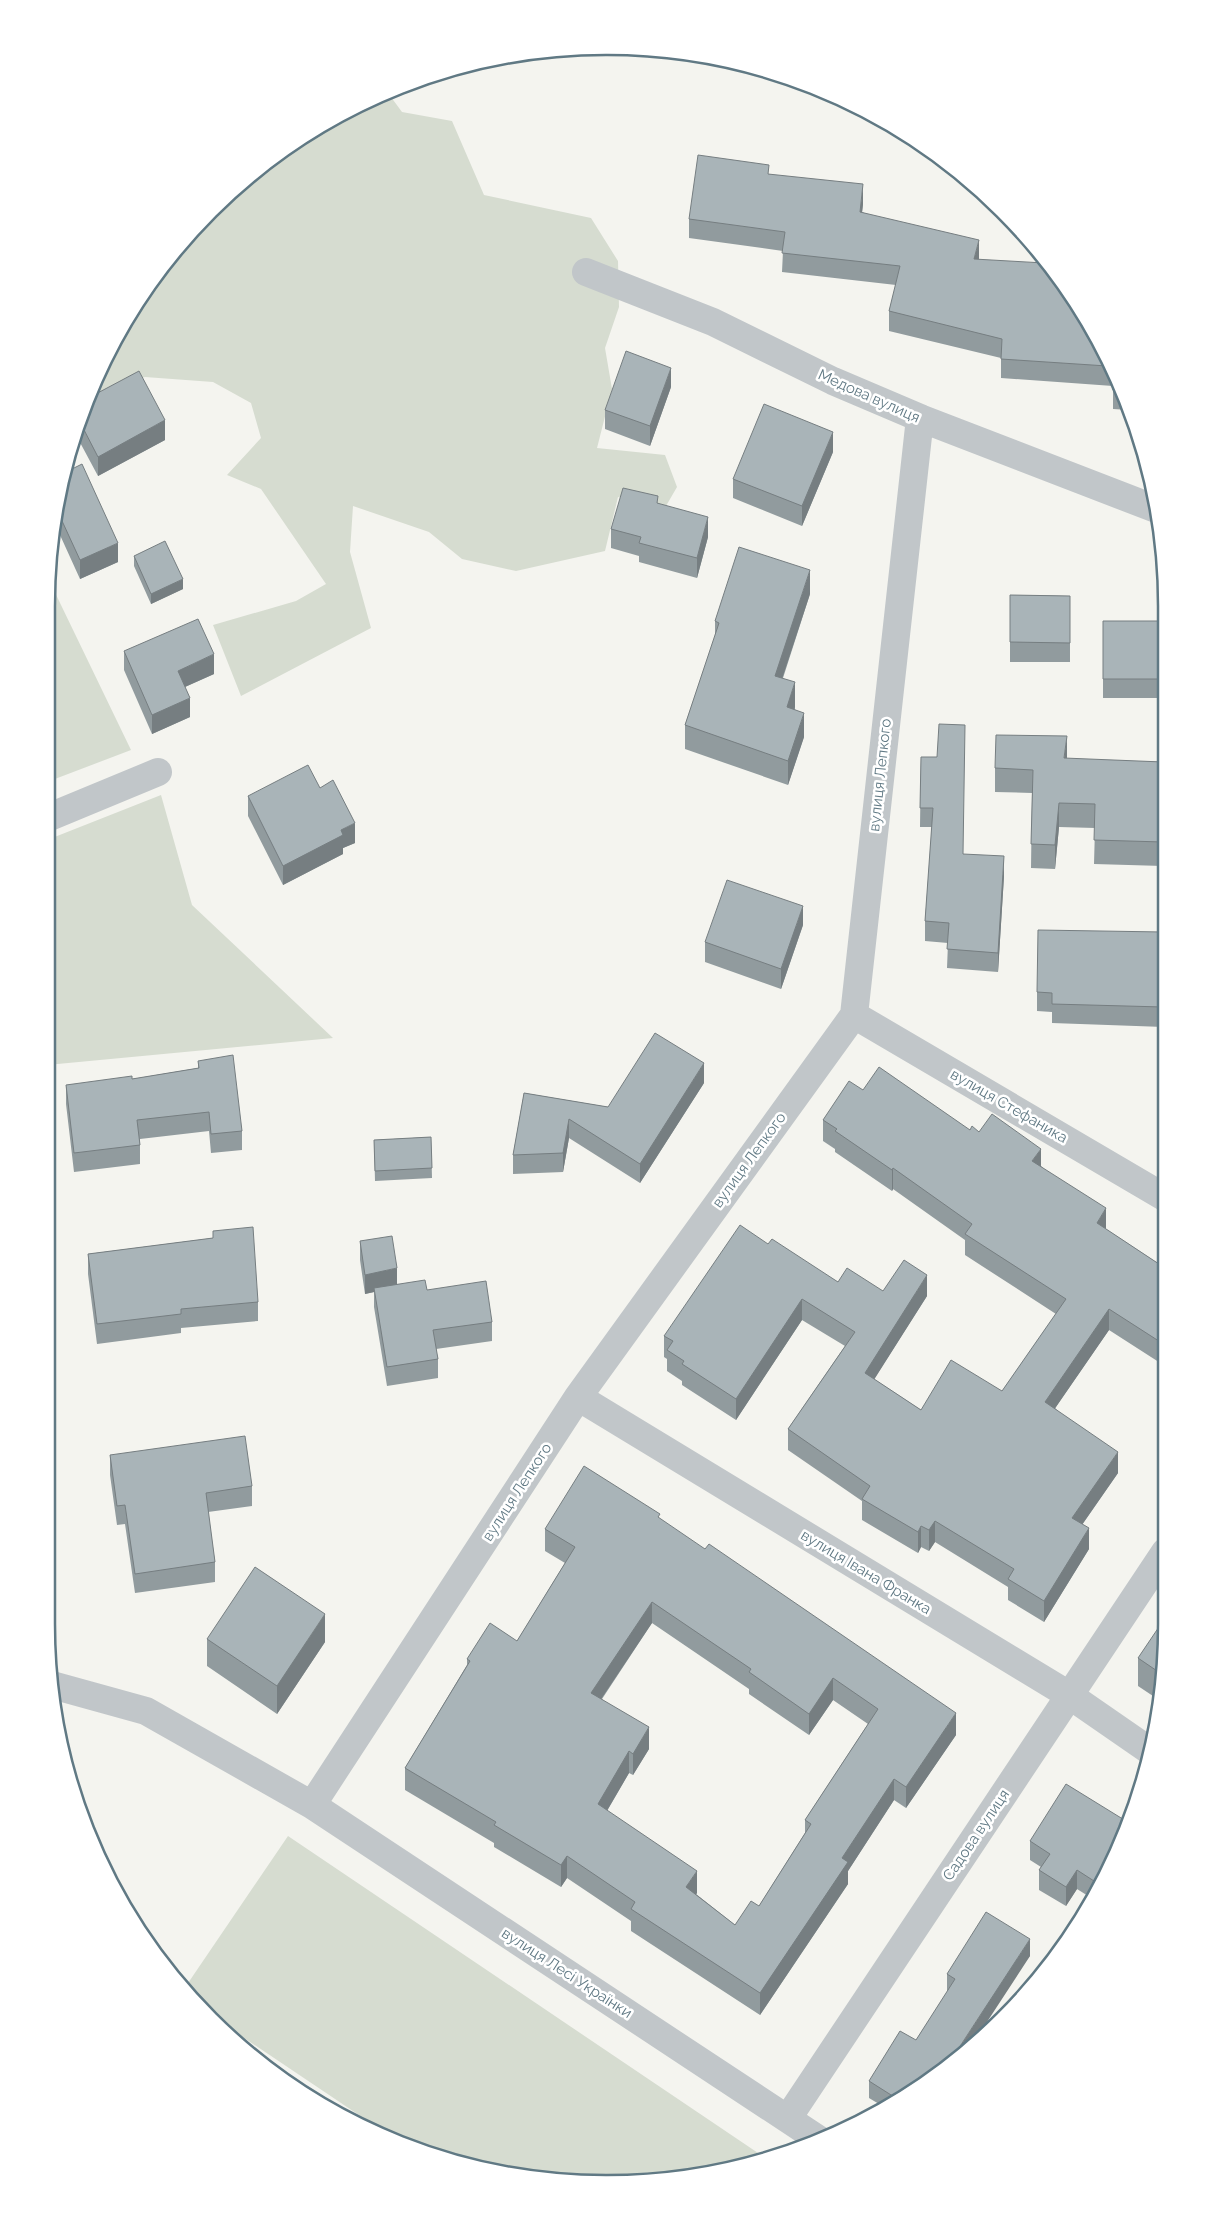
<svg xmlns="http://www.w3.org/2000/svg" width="1213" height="2230" viewBox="0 0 1213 2230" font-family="Raleway,sans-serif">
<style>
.green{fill:#d6dcd0}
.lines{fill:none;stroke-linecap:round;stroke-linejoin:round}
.minor{stroke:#c1c6c9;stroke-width:28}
.wall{fill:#919b9e;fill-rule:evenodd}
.shaded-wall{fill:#767e81}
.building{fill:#a9b4b8;stroke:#767e81;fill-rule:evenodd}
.labels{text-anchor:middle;stroke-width:5;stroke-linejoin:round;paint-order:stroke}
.street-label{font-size:15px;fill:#607984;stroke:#fff}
.rim{fill:none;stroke:#607984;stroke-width:2.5}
</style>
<rect width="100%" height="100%" fill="#f4f4ef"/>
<path class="green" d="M 388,93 L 402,112 L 452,121 L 484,195 L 591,218 L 618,261 L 619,307 L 605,348 L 612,389 L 597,448 L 665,455 L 677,487 L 666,506 L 618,497 L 605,551 L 516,571 L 462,559 L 429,532 L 353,506 L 350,552 L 371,628 L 241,696 L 213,625 L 296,601 L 326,584 L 261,489 L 227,475 L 261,438 L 251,403 L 213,382 L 145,377 L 93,395 L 121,327 L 185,237 L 265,162 L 358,104 Z
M 47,576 L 131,750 L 47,782 Z
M 161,795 L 192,905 L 333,1038 L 47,1065 L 47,840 Z
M 288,1836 L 767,2159 L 751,2165 L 643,2183 L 570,2183 L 462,2165 L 402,2144 L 207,2013 L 184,1989 Z"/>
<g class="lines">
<path class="minor" d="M 586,272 L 713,322 L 833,381 L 920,418 L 1156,509
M 47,818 L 158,772
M 854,1015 L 1164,1197
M 578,1397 L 1069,1695 L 1150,1751
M 52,1685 L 146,1711 L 312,1805 L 821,2141
M 312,1805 L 578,1397 L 854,1015 L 920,418
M 788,2118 L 1165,1552"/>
</g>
<path class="wall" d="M 769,174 L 863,204 L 862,212 L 979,259 L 1072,303 L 1076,303 L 1129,410 L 1113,409 L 1113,386 L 1001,378 L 1001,358 L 889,331 L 889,311 L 896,285 L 782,272 L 783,251 L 689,238 L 689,219 Z
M 671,387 L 650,446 L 605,429 L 605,410 Z
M 92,396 L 165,440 L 98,476 L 76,435 Z
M 833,452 L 802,526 L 733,498 L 733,479 Z
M 64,473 L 118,562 L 80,579 L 55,524 Z
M 658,503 L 708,537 L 697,578 L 639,562 L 639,556 L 611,548 L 611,529 Z
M 134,556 L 183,589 L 151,604 L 134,566 Z
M 810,594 L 783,678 L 795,707 L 795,709 L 804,737 L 788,785 L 685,749 L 685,725 L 715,637 L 715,621 Z
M 1010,595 L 1070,596 L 1070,662 L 1010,662 Z
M 1103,621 L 1162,621 L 1163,698 L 1103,698 Z
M 124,651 L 214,674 L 185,687 L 190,717 L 152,734 L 124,670 Z
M 921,757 L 963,854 L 1004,876 L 998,972 L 947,968 L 948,943 L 925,941 L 925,921 L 932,827 L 920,827 Z
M 1067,759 L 1163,762 L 1163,866 L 1094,864 L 1095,828 L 1059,827 L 1055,869 L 1031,868 L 1032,793 L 995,792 L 995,768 Z
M 320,788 L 355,843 L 343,848 L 343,854 L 283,885 L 248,816 L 248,796 Z
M 803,925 L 781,989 L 705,962 L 705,942 Z
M 1163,932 L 1164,1027 L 1052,1023 L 1052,1012 L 1037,1011 L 1037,992 Z
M 1164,1057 L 1164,1101 L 1158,1099 L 1158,1080 Z
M 198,1061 L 242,1131 L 242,1150 L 211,1153 L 209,1131 L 140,1139 L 140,1164 L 74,1172 L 66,1104 L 66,1085 L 132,1079 L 198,1068 Z
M 704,1083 L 640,1183 L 569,1138 L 563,1172 L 513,1174 L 513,1155 L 524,1093 L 608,1107 Z
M 863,1090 L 970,1130 L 979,1132 L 1041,1166 L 1106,1229 L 1162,1266 L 1164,1262 L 1165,1366 L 1109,1330 L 1055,1408 L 1118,1473 L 1082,1525 L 1089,1549 L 1044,1622 L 1008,1600 L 1008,1587 L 935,1542 L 929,1551 L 921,1547 L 918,1553 L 862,1520 L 862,1501 L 788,1450 L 788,1429 L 845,1346 L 802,1320 L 736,1420 L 682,1385 L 682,1381 L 667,1371 L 667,1359 L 664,1357 L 664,1336 L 768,1244 L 838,1282 L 883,1291 L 927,1296 L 874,1379 L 921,1410 L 1002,1391 L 1056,1314 L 965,1255 L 965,1240 L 893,1189 L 892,1191 L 835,1152 L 835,1149 L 823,1141 L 823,1120 Z
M 431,1137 L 432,1178 L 375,1181 L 374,1140 Z
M 213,1231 L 258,1302 L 258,1321 L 181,1328 L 181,1333 L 97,1344 L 88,1274 L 88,1254 L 213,1238 Z
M 360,1241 L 397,1284 L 427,1290 L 492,1322 L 492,1341 L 436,1349 L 438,1359 L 438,1378 L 387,1386 L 374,1307 L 374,1292 L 365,1294 L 360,1260 Z
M 110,1455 L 252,1486 L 252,1506 L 208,1512 L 215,1562 L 215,1582 L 135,1593 L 125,1524 L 117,1525 L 110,1475 Z
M 660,1519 L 956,1735 L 906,1808 L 894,1800 L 848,1871 L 848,1884 L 760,2015 L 631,1931 L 631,1921 L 567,1878 L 561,1887 L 494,1847 L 494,1843 L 405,1790 L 405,1768 L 467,1665 L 467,1659 L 517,1641 L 565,1563 L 545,1551 L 545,1529 ZM 652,1623 L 749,1689 L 749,1694 L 809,1735 L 833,1700 L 868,1724 L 805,1820 L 805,1833 L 759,1906 L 735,1925 L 696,1894 L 697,1893 L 607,1811 L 629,1773 L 633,1775 L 649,1749 L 602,1699 Z
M 1165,1564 L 1165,1604 L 1160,1601 L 1160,1573 Z
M 207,1639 L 325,1642 L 277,1714 L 207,1666 Z
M 1138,1658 L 1166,1660 L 1159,1700 L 1138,1686 Z
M 1126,1821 L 1093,1899 L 1077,1889 L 1066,1906 L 1039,1890 L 1039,1870 L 1041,1867 L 1030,1860 L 1030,1841 Z
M 1030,1956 L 918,2089 L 884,2107 L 869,2098 L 869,2081 L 916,2040 L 948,1991 L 947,1991 L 947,1974 Z"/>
<path class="shaded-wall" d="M 863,184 L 863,204 L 860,231 L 860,212 Z
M 979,240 L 979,259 L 974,259 Z
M 671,368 L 671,387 L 650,446 L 650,426 Z
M 165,420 L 165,440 L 98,476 L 98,457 Z
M 833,432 L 833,452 L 802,526 L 802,506 Z
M 708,517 L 708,537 L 697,578 L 697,558 Z
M 118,543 L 118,562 L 80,579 L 80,560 Z
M 810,570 L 810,594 L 775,700 L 775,676 Z
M 183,579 L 183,589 L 151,604 L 151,594 Z
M 214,654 L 214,674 L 178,690 L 178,671 Z
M 795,682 L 795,707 L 787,731 L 787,707 Z
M 190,698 L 190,717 L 152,734 L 152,715 Z
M 804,713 L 804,737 L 788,785 L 788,761 Z
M 1067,736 L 1067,760 L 1064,758 Z
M 1059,803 L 1059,827 L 1055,869 L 1055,845 Z
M 355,823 L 355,843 L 343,848 L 343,854 L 283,885 L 283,866 L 341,830 Z
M 1004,856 L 1004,876 L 998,972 L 998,953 Z
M 803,906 L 803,925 L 781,989 L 781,969 Z
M 704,1063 L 704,1083 L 640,1183 L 640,1164 Z
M 569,1119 L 569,1138 L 563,1172 L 563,1153 Z
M 1041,1149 L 1041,1170 L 1032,1161 Z
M 893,1168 L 893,1189 L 892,1191 L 892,1170 Z
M 1106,1208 L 1106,1229 L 1097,1223 Z
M 397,1268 L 397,1287 L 374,1288 L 374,1292 L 365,1294 L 365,1275 Z
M 927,1275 L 927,1296 L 865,1394 L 865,1373 Z
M 802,1299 L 802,1320 L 736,1420 L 736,1399 Z
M 1109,1309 L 1109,1330 L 1045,1423 L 1045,1402 Z
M 1118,1452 L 1118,1473 L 1072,1539 L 1072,1518 Z
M 935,1521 L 935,1542 L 929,1551 L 929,1530 Z
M 921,1526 L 921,1547 L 918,1553 L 918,1532 Z
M 1089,1528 L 1089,1549 L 1044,1622 L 1044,1601 Z
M 652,1602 L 652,1623 L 591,1714 L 591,1693 Z
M 325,1614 L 325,1642 L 277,1714 L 277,1686 Z
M 833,1678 L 833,1700 L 809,1735 L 809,1714 Z
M 956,1713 L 956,1735 L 906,1808 L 906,1787 Z
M 649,1727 L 649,1749 L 633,1775 L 633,1754 Z
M 629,1751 L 629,1773 L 598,1826 L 598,1804 Z
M 894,1779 L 894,1800 L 848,1871 L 848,1884 L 760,2015 L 760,1993 L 842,1858 Z
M 1116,1845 L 1094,1898 L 1094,1881 Z
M 567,1856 L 567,1878 L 561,1887 L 561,1865 Z
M 1077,1870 L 1077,1889 L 1066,1906 L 1066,1887 Z
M 697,1871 L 697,1893 L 686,1909 L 686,1887 Z
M 1030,1939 L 1030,1956 L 968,2051 L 953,2062 L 953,2057 Z"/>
<path class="building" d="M 698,155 L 769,165 L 768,174 L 863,184 L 860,212 L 979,240 L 974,259 L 1044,263 L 1071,294 L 1071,303 L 1076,303 L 1107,366 L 1001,359 L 1002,339 L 889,311 L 900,266 L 782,253 L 785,232 L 689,219 Z
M 626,351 L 671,368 L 650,426 L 605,410 Z
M 139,371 L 165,420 L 98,457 L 81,424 L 92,396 Z
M 1113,378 L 1119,390 L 1113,390 Z
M 764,404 L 833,432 L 802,506 L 733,479 Z
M 82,464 L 118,543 L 80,560 L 57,510 L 64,473 Z
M 623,488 L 658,496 L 657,503 L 708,517 L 697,558 L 639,543 L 641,537 L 611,529 Z
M 165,541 L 183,579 L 151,594 L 134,556 Z
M 739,547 L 810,570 L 775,676 L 795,682 L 787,707 L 804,713 L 788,761 L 685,725 L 719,623 L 715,621 Z
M 1010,595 L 1070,596 L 1070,643 L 1010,642 Z
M 198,619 L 214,654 L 178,671 L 190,698 L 152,715 L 124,651 Z
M 1103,621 L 1162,621 L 1162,679 L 1103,679 Z
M 939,724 L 965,725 L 963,854 L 1004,856 L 998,953 L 947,949 L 949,923 L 925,921 L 933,808 L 920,808 L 921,757 L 937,757 Z
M 996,735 L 1067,736 L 1064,758 L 1163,762 L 1163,842 L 1094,840 L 1095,804 L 1059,803 L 1055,845 L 1031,844 L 1033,770 L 995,768 Z
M 308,765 L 320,788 L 333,780 L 355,823 L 341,830 L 343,835 L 283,866 L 248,796 Z
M 727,880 L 803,906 L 781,969 L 705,942 Z
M 1038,930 L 1163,932 L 1163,1007 L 1052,1004 L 1052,993 L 1037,992 Z
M 655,1033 L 704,1063 L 640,1164 L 569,1119 L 563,1153 L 513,1155 L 524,1093 L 608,1107 Z
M 233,1055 L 242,1131 L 211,1134 L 209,1112 L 137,1120 L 140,1145 L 74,1153 L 66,1085 L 132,1076 L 132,1079 L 199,1068 L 198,1061 Z
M 1164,1057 L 1164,1082 L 1158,1080 Z
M 879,1067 L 970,1130 L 972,1126 L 979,1132 L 992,1114 L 1041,1149 L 1032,1161 L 1106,1208 L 1097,1223 L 1162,1266 L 1164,1262 L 1165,1345 L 1109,1309 L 1045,1402 L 1118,1452 L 1072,1518 L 1089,1528 L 1044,1601 L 1008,1579 L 1014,1569 L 935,1521 L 929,1530 L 921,1526 L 918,1532 L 862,1499 L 870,1486 L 788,1429 L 855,1332 L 802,1299 L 736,1399 L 682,1364 L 684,1361 L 667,1350 L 673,1341 L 664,1336 L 740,1225 L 768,1244 L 772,1239 L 838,1282 L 847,1268 L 883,1291 L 904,1260 L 927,1275 L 865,1373 L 921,1410 L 951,1360 L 1002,1391 L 1066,1299 L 965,1234 L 972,1224 L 893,1168 L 892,1170 L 835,1131 L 837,1129 L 823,1120 L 849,1081 L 863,1090 Z
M 431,1137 L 432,1168 L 375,1171 L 374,1140 Z
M 253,1227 L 258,1302 L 181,1309 L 181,1314 L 97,1324 L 88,1254 L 213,1238 L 213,1231 Z
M 392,1236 L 397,1268 L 365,1275 L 360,1241 Z
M 425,1280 L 427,1290 L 486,1281 L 492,1322 L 433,1330 L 438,1359 L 387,1367 L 374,1288 Z
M 245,1436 L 252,1486 L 206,1493 L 215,1562 L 135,1574 L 125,1505 L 117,1506 L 110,1455 Z
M 584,1466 L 660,1514 L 658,1517 L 705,1549 L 709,1544 L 956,1713 L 906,1787 L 894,1779 L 842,1858 L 848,1862 L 760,1993 L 631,1909 L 635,1902 L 567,1856 L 561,1865 L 494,1825 L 496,1822 L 405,1768 L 470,1661 L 467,1659 L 490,1623 L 517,1641 L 575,1547 L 545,1529 ZM 652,1602 L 751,1669 L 749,1672 L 809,1714 L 833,1678 L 878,1709 L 805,1820 L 811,1824 L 759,1906 L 751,1901 L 735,1925 L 686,1887 L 697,1871 L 598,1804 L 629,1751 L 633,1754 L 649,1727 L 591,1693 Z
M 1165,1564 L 1165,1576 L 1160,1573 Z
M 255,1567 L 325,1614 L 277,1686 L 207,1639 Z
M 1165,1618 L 1166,1660 L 1163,1675 L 1138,1658 Z
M 1066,1784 L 1126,1821 L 1116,1845 L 1094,1881 L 1077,1870 L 1066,1887 L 1039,1870 L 1050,1854 L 1030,1841 Z
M 986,1912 L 1030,1939 L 953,2057 L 957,2059 L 918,2089 L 899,2100 L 869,2081 L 900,2031 L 916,2040 L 955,1979 L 947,1974 Z"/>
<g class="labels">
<g class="street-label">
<text transform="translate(869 396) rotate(24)" y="5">Медова вулиця</text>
<text transform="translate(880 775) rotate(-84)" y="5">вулиця Лепкого</text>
<text transform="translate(1009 1106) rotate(30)" y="5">вулиця Стефаника</text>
<text transform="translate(749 1160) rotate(-54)" y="5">вулиця Лепкого</text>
<text transform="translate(517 1492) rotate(-57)" y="5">вулиця Лепкого</text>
<text transform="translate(866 1572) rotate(31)" y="5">вулиця Івана Франка</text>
<text transform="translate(976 1835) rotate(-56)" y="5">Садова вулиця</text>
<text transform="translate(567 1973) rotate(33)" y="5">вулиця Лесі Українки</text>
</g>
</g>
<path d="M0 0H1213V2230H0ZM606 55H607A551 551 0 0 1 1158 606V1624A551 551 0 0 1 607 2175H606A551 551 0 0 1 55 1624V606A551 551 0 0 1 606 55Z" fill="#fff" fill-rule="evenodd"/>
<path class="rim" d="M606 55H607A551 551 0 0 1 1158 606V1624A551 551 0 0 1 607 2175H606A551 551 0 0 1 55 1624V606A551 551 0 0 1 606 55Z"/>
</svg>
